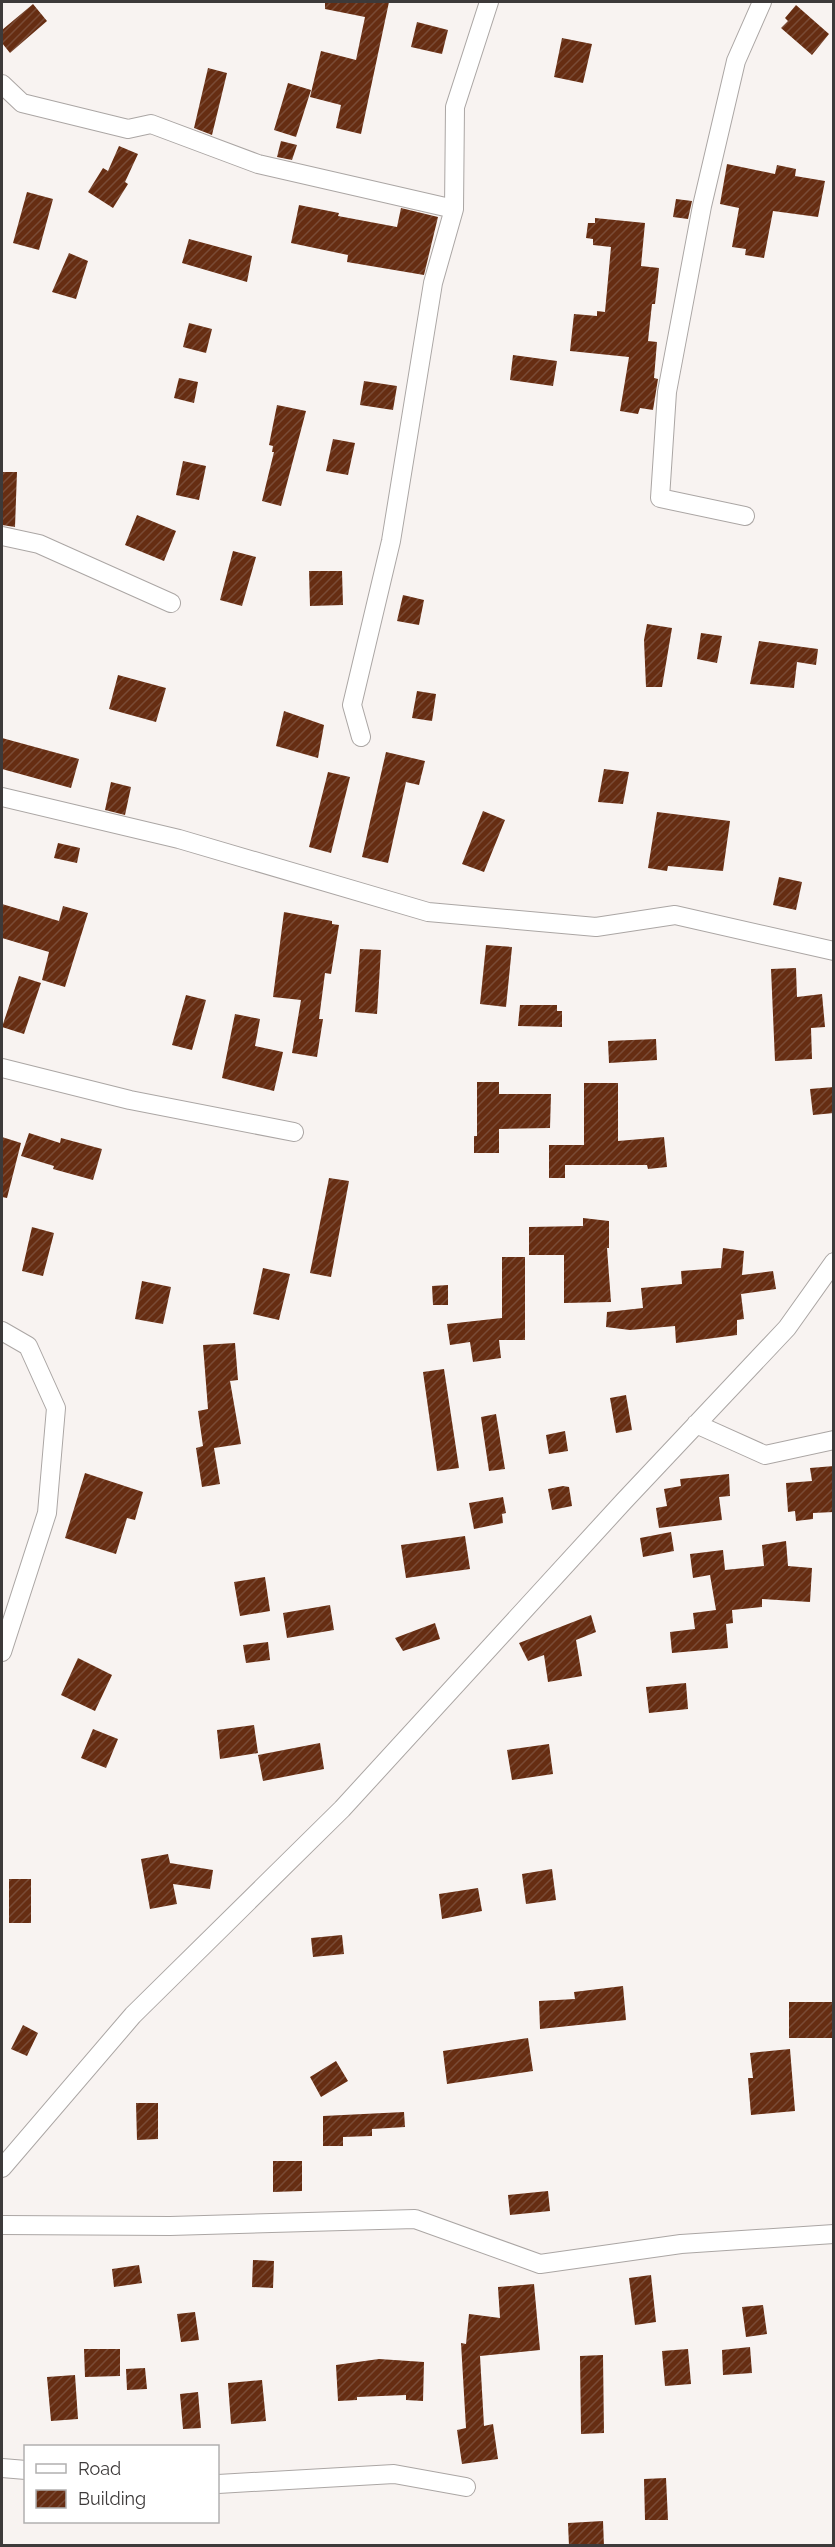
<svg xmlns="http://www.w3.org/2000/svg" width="835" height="2547" viewBox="0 0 835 2547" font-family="Raleway,sans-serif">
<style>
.building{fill:url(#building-hatch)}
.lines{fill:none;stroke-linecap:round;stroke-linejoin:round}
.minor-casing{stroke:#aba6a4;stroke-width:20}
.minor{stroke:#fff;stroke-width:18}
</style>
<defs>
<pattern id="building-hatch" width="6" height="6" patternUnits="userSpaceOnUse" patternTransform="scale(1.5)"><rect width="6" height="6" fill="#662d12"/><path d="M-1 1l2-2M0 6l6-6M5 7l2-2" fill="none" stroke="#794b36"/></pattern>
</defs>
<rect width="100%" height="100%" fill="#f8f3f1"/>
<path class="building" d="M 325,2 L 389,2 L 361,134 L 336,128 L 341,105 L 310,97 L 321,51 L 356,60 L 365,17 L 325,9 Z
M 33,4 L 47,21 L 10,53 L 2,43 L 2,30 Z
M 796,5 L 829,34 L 812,55 L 781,28 L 788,21 L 785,18 Z
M 417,22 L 448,30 L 442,54 L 411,47 Z
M 562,38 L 592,44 L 583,83 L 554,77 Z
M 208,68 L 227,73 L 212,135 L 194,128 Z
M 288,83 L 311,90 L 296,137 L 274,130 Z
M 281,141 L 297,145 L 292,160 L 277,157 Z
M 119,146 L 138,154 L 125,182 L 128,184 L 113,208 L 88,192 L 103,168 L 108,171 Z
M 727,164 L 775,174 L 777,165 L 796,169 L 795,176 L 825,181 L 818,217 L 773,211 L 764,258 L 745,255 L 746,249 L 732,247 L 739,208 L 720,204 Z
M 27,192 L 53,199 L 39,250 L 13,243 Z
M 676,199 L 692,201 L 688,219 L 673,217 Z
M 299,205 L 339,213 L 338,216 L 397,227 L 401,208 L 438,217 L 424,275 L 347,262 L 348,255 L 291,243 Z
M 595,218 L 645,223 L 641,266 L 659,268 L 655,304 L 652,304 L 648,341 L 657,342 L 654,378 L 658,379 L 653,410 L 640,408 L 638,414 L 620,411 L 629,357 L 570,351 L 574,314 L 597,316 L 597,311 L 605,312 L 611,247 L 593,245 L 593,239 L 586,238 L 588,223 L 595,223 Z
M 189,239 L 252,256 L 247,282 L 182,263 Z
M 69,253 L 88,261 L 76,299 L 52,292 Z
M 189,323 L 212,329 L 206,353 L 183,347 Z
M 513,355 L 557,361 L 553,386 L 510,380 Z
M 179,378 L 198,382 L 194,403 L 174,398 Z
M 364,381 L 397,386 L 393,410 L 360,405 Z
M 277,405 L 306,411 L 281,506 L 262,501 L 274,452 L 272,452 L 273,446 L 269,445 Z
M 333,439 L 355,443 L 348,475 L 326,471 Z
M 183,461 L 206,466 L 199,500 L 176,495 Z
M 2,472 L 17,472 L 15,527 L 2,525 Z
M 137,515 L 176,531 L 164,561 L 125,545 Z
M 233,551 L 256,557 L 242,606 L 220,600 Z
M 309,571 L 342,571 L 343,605 L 310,606 Z
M 403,595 L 424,600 L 419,625 L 397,621 Z
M 647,624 L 672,628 L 662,687 L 646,687 L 644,640 Z
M 701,633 L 722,636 L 717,663 L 697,659 Z
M 759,641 L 818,649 L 816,665 L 797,662 L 794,688 L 750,684 Z
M 118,675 L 166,688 L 156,722 L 109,709 Z
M 417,691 L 436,694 L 432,721 L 412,718 Z
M 284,711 L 324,725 L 318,758 L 276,746 Z
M 2,738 L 79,759 L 71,788 L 2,769 Z
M 386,752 L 425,761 L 419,785 L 406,782 L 388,863 L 362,857 Z
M 604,769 L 629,772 L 623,804 L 598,802 Z
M 328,772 L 350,777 L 331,853 L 309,847 Z
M 111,782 L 131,787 L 125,815 L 105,810 Z
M 483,811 L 505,820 L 484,872 L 462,864 Z
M 657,812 L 730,821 L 723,871 L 668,866 L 667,871 L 648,868 Z
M 58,843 L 80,848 L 77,863 L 54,858 Z
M 779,877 L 802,882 L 796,910 L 773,905 Z
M 2,904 L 59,921 L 63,906 L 88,913 L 65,987 L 42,980 L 49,952 L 2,938 Z
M 284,912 L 332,921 L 332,924 L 339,925 L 331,974 L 325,973 L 319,1019 L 323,1019 L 317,1057 L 292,1053 L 301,1000 L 273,997 Z
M 486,945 L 512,947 L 506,1007 L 480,1004 Z
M 360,949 L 381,950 L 377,1014 L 355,1012 Z
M 796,968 L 797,997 L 822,994 L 825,1027 L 811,1028 L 812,1059 L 775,1061 L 771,969 Z
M 19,976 L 41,983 L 24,1034 L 2,1027 Z
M 186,995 L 206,1000 L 192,1050 L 172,1045 Z
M 520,1005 L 557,1005 L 557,1011 L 562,1011 L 562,1027 L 518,1026 Z
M 235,1014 L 260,1019 L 255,1046 L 283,1052 L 274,1091 L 222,1078 Z
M 656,1039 L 657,1060 L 609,1063 L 608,1041 Z
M 477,1082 L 499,1082 L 499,1094 L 551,1094 L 550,1128 L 499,1129 L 499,1153 L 474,1153 L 474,1136 L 477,1136 Z
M 584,1083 L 618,1083 L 618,1141 L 664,1137 L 667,1167 L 648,1169 L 647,1165 L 565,1165 L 565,1178 L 549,1178 L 549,1145 L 584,1145 Z
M 834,1087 L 834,1113 L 813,1115 L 810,1089 Z
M 29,1133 L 60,1143 L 61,1138 L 102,1149 L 93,1180 L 53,1169 L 54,1166 L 21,1156 Z
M 2,1137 L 21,1143 L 7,1198 L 2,1197 Z
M 329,1178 L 349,1181 L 331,1277 L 310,1273 Z
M 583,1218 L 609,1221 L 609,1248 L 607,1248 L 611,1302 L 564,1303 L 564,1255 L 529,1255 L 529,1227 L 583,1226 Z
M 32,1227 L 54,1233 L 43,1276 L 22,1271 Z
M 723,1248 L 744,1251 L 742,1275 L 773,1271 L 776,1289 L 741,1294 L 744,1319 L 737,1320 L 737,1335 L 676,1343 L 675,1326 L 630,1330 L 606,1327 L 607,1312 L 643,1308 L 641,1288 L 682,1284 L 681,1271 L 721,1268 Z
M 502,1257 L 525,1257 L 525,1340 L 499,1340 L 501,1358 L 473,1362 L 470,1342 L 450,1345 L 447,1324 L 502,1318 Z
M 263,1268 L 290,1274 L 279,1320 L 253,1314 Z
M 142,1281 L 171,1287 L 163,1324 L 135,1319 Z
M 448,1285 L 448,1305 L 433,1305 L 432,1286 Z
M 235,1343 L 238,1380 L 230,1381 L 241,1444 L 214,1448 L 220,1484 L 202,1487 L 196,1448 L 203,1446 L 198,1411 L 208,1409 L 203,1345 Z
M 444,1369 L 459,1468 L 437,1471 L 423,1372 Z
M 626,1395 L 632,1430 L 616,1433 L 610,1398 Z
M 496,1414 L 505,1469 L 489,1471 L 481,1417 Z
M 565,1431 L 568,1451 L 549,1454 L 546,1435 Z
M 834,1466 L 834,1512 L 813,1513 L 813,1519 L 796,1521 L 795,1511 L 788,1512 L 786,1483 L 812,1481 L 810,1468 Z
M 85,1473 L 143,1492 L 135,1520 L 127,1518 L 116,1554 L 65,1538 Z
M 729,1474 L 730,1496 L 719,1497 L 722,1520 L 659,1528 L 656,1508 L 667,1506 L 664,1489 L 681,1486 L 680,1479 Z
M 563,1486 L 569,1487 L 572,1506 L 552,1510 L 548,1489 Z
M 503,1497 L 506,1513 L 502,1514 L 503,1523 L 474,1529 L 469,1503 Z
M 671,1532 L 674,1551 L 643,1557 L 640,1538 Z
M 465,1536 L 470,1569 L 406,1578 L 401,1545 Z
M 786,1541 L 788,1566 L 812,1568 L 810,1602 L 762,1599 L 762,1607 L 732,1610 L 733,1623 L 726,1624 L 728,1648 L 672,1653 L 670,1632 L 695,1629 L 693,1613 L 716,1610 L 710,1575 L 693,1578 L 690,1554 L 723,1550 L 725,1570 L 764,1566 L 762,1545 Z
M 265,1577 L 270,1611 L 240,1616 L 234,1582 Z
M 330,1605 L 334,1630 L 287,1638 L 283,1613 Z
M 591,1615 L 596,1632 L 576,1640 L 582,1676 L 548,1682 L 544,1655 L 528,1661 L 519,1643 Z
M 435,1623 L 440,1639 L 403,1651 L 395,1638 Z
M 268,1642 L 270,1660 L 246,1663 L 243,1645 Z
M 78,1658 L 112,1675 L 95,1711 L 61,1695 Z
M 686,1683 L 688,1709 L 649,1713 L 646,1687 Z
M 254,1725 L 258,1753 L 220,1759 L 217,1730 Z
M 93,1729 L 118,1739 L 106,1768 L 81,1758 Z
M 320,1743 L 324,1769 L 263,1781 L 258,1755 Z
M 549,1744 L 553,1774 L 512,1780 L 507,1750 Z
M 168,1854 L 170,1863 L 213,1870 L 210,1889 L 173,1884 L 177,1904 L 150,1909 L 141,1859 Z
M 552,1869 L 556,1900 L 526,1904 L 522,1874 Z
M 9,1879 L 31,1879 L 31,1923 L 9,1923 Z
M 478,1888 L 482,1911 L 442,1919 L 439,1894 Z
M 342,1935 L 344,1954 L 313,1957 L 311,1938 Z
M 623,1986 L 626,2020 L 540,2029 L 539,2001 L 575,1999 L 574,1992 Z
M 789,2002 L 834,2002 L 834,2038 L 789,2038 Z
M 23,2025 L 38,2033 L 27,2056 L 11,2049 Z
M 528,2038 L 533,2071 L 447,2084 L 443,2051 Z
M 790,2049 L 795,2111 L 751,2115 L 748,2078 L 753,2078 L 750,2053 Z
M 336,2061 L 348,2081 L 321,2097 L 310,2077 Z
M 136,2103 L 158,2103 L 158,2139 L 137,2140 Z
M 404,2112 L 405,2127 L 372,2129 L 372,2136 L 343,2137 L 343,2146 L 323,2146 L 323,2116 Z
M 273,2161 L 302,2161 L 302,2191 L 273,2192 Z
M 548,2191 L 550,2211 L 510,2215 L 508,2195 Z
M 253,2260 L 274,2261 L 273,2288 L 252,2287 Z
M 139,2265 L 142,2283 L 114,2287 L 112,2269 Z
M 651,2275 L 656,2322 L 635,2325 L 629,2278 Z
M 534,2284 L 540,2350 L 480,2356 L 484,2426 L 493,2424 L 498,2459 L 462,2464 L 457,2430 L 466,2428 L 461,2343 L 466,2344 L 469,2314 L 500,2318 L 498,2287 Z
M 763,2305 L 767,2334 L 746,2337 L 742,2307 Z
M 195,2312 L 199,2340 L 181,2342 L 177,2314 Z
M 750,2347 L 752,2373 L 723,2375 L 722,2350 Z
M 84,2349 L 120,2349 L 120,2376 L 85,2377 Z
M 688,2349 L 691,2384 L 665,2386 L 662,2351 Z
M 603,2355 L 604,2433 L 581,2434 L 580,2356 Z
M 379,2359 L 424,2362 L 423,2401 L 406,2400 L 406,2395 L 357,2397 L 357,2400 L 338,2401 L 336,2365 Z
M 145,2368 L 147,2389 L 127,2390 L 126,2369 Z
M 75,2375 L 78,2419 L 51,2421 L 47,2377 Z
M 262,2380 L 266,2421 L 231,2424 L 228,2383 Z
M 198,2392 L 201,2428 L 183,2429 L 180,2394 Z
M 666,2478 L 668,2520 L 645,2520 L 644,2479 Z
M 603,2521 L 604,2546 L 569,2546 L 568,2523 Z"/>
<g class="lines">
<defs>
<path id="minor" d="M 2,84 L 22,103 L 128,129 L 151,124 L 258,164 L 454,209
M 745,516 L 660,498 L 667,392 L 702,206 L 736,61 L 762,2
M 2,536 L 39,544 L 171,603
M 361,737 L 352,705 L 391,541 L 433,283 L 454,209 L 455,107 L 489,2
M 2,797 L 179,839 L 428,912 L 596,927 L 675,915 L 834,951
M 2,1068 L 130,1100 L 294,1132
M 2,1331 L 28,1346 L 56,1408 L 47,1513 L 2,1652
M 696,1424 L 765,1455 L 834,1440
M 2,2168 L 133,2015 L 342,1809 L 624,1501 L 787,1328 L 834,1262
M 2,2225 L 170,2226 L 415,2219 L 540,2264 L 681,2244 L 834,2234
M 2,2468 L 26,2470
M 218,2484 L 394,2474 L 466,2487"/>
</defs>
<use href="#minor" class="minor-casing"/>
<use href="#minor" class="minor"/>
</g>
<rect width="835" height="2547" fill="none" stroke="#3d3a3a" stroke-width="6"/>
<rect x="24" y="2445" width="195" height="78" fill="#ffffff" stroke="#b1b0b0" stroke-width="1.5"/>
<rect x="36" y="2464" width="30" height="9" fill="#ffffff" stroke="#b1b0b0" stroke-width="1.5"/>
<text x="78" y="2475" font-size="18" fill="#3d3a3a">Road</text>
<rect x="36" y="2490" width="30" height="18" fill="url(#building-hatch)" stroke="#b1b0b0" stroke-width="1.5"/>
<text x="78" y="2505" font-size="18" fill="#3d3a3a">Building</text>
</svg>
